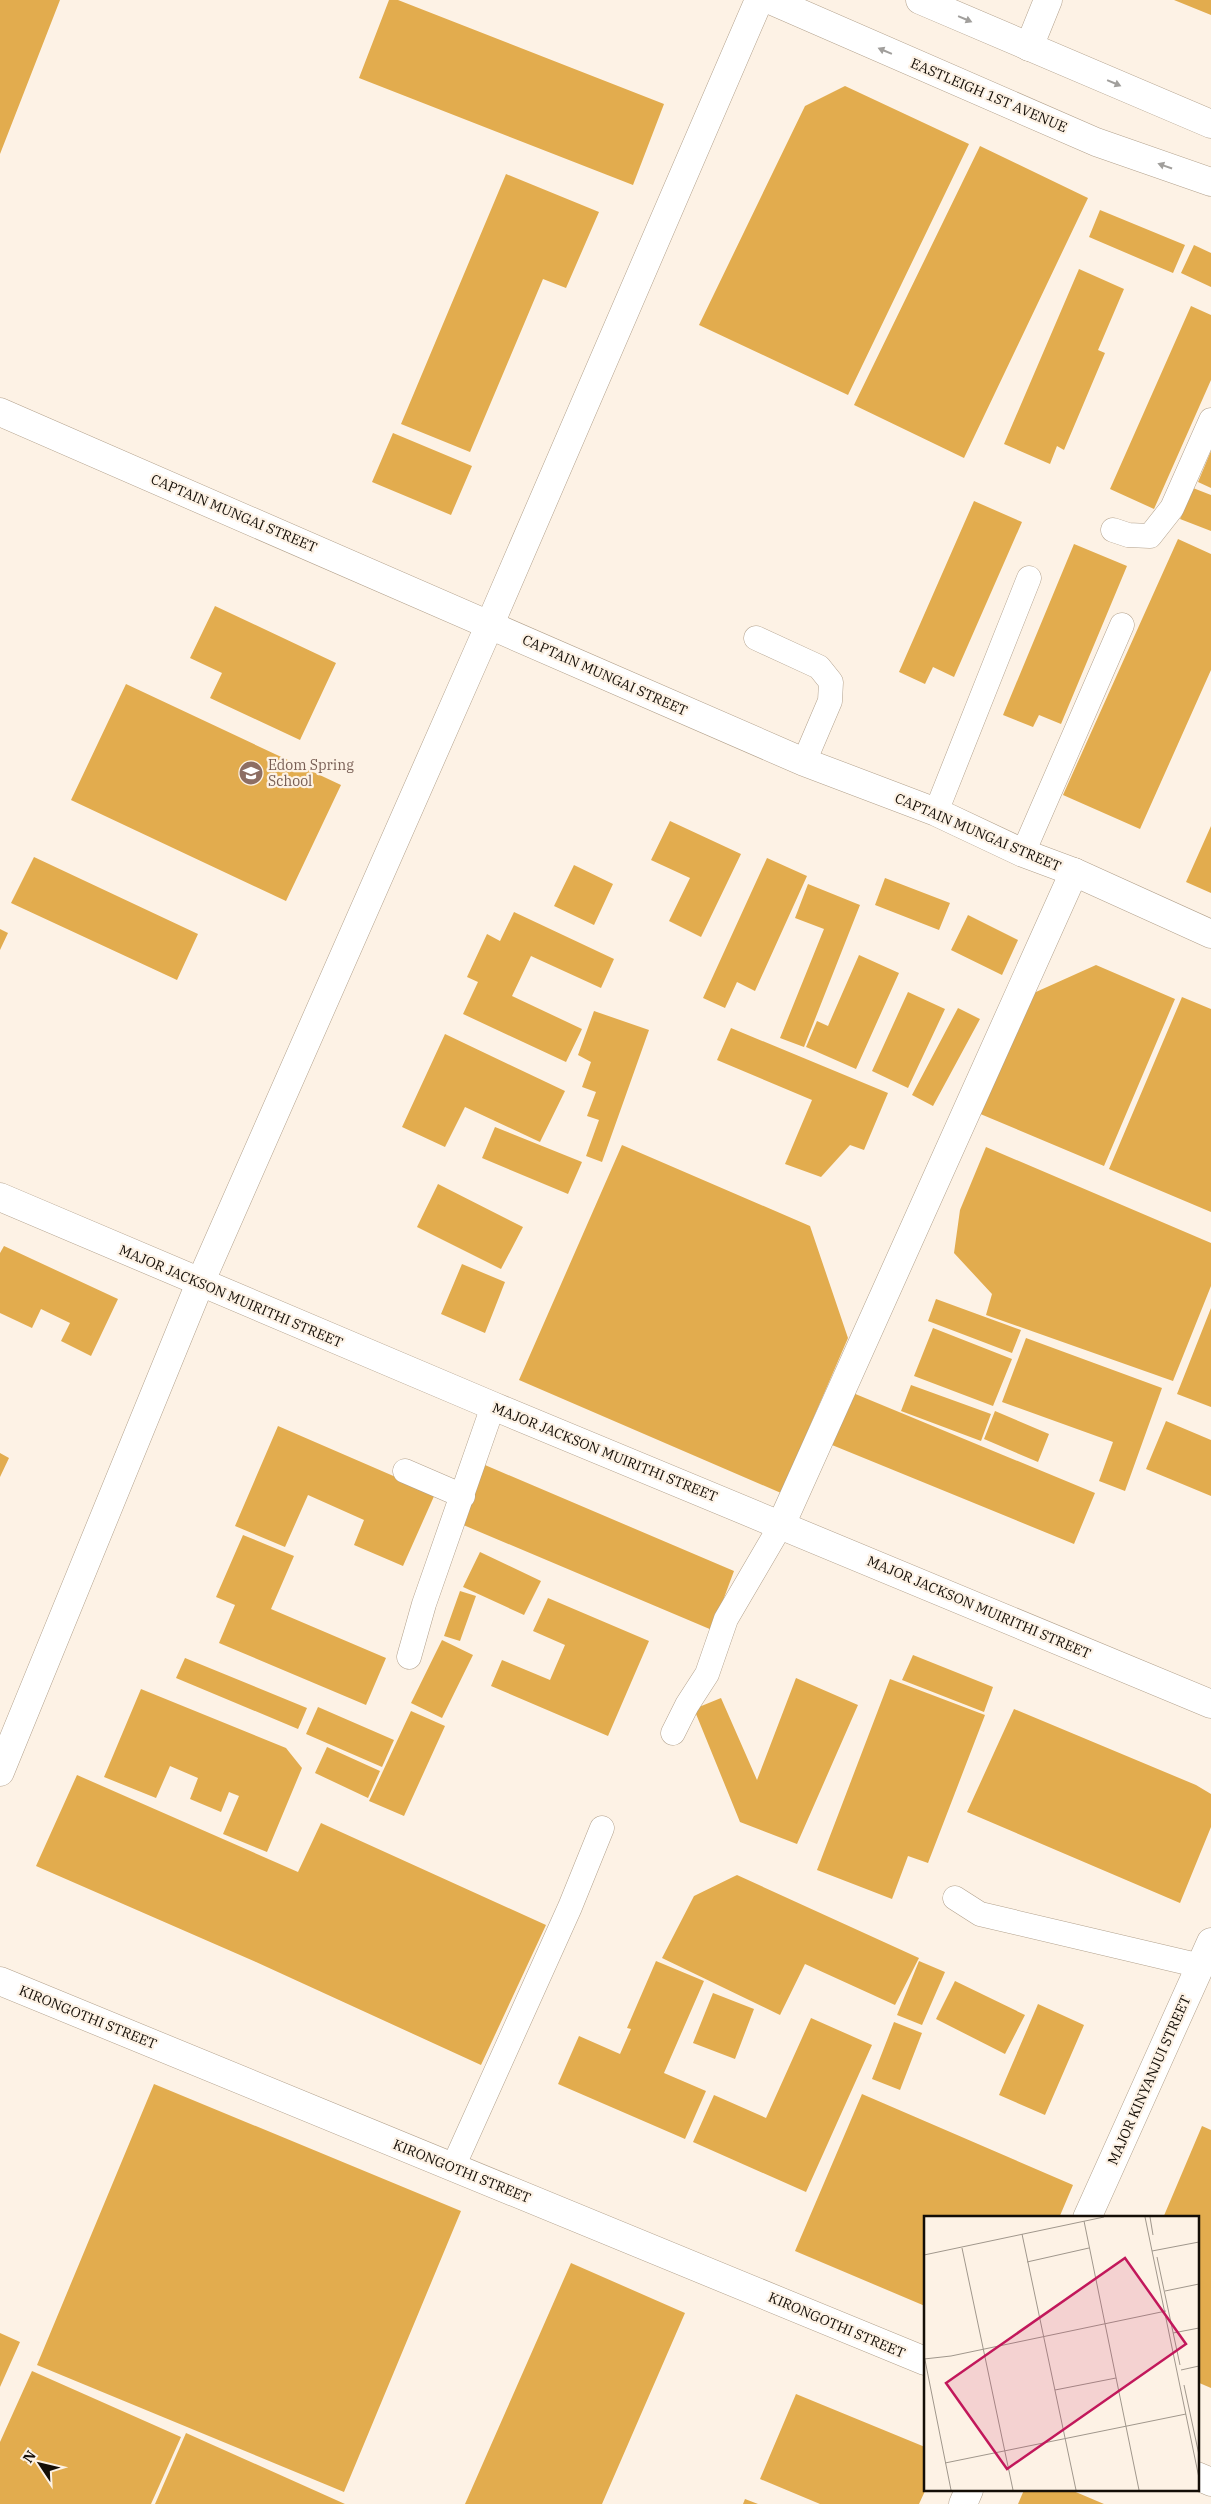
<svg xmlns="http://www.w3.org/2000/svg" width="1211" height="2504" viewBox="0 0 1211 2504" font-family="'IBM Plex Serif',serif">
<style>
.building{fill:#e2ac4e}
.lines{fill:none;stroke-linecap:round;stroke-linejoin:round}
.lane-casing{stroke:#b2a18c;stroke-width:25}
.street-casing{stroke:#b2a18c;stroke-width:29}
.secondary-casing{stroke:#b2a18c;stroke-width:29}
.lane{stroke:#fff;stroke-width:24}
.street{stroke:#fff;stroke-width:28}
.secondary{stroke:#fff;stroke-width:28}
.oneway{fill:#a19f9c}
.labels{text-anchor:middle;stroke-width:4.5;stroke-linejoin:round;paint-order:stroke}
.street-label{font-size:14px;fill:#140e07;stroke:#fdf2e5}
.education-label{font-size:14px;fill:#785e54;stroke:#fdf2e5;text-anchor:start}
.inset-road{fill:none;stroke:#a0978c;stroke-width:1}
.view{fill:#c2185b;fill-opacity:0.15;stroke:#c2185b;stroke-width:2.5}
.inset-edge{fill:none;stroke:#140e07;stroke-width:2.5}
</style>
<rect width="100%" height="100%" fill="#fdf2e5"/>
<path class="building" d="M 0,0 L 60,0 L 0,154 Z
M 389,0 L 398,0 L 664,104 L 633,185 L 359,78 Z
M 1174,0 L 1211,0 L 1211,15 Z
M 845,86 L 969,144 L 848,395 L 699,325 L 805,106 Z
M 980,146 L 1088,198 L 964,458 L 854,405 Z
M 506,174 L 599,212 L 566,288 L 543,279 L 470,452 L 401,424 Z
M 1100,210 L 1185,245 L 1173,273 L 1089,237 Z
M 1194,245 L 1211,253 L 1211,287 L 1181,273 Z
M 1079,269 L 1124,289 L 1098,350 L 1105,353 L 1064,450 L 1057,446 L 1050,464 L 1004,444 Z
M 1191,306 L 1211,315 L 1211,380 L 1154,509 L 1110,489 Z
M 393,433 L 472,466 L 451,515 L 372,482 Z
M 1211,451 L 1211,488 L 1198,482 Z
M 1193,488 L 1211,495 L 1211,531 L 1180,519 Z
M 974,501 L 1022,522 L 954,677 L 933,667 L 925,684 L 899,672 Z
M 1178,539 L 1211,554 L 1211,670 L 1140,829 L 1063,795 Z
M 1074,544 L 1127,566 L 1061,724 L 1039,715 L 1033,727 L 1003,715 Z
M 215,606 L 336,663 L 300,740 L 210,698 L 222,673 L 190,658 Z
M 126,684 L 341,785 L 286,901 L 71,800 Z
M 670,821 L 741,854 L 701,937 L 669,921 L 690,878 L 651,860 Z
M 1211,826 L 1211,893 L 1186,882 Z
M 34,857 L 198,934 L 177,980 L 11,903 Z
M 767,858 L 807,876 L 755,991 L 737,982 L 725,1008 L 703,998 Z
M 574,865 L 613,884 L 594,925 L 554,906 Z
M 885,878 L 950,903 L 939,930 L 875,905 Z
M 808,884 L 860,905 L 804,1047 L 780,1038 L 824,929 L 795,918 Z
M 514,912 L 614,959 L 601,988 L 531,956 L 512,996 L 582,1029 L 566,1062 L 463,1014 L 478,982 L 467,977 L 487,934 L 500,941 Z
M 968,915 L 1018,940 L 1002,975 L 951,950 Z
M 0,929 L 8,933 L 0,950 Z
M 859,955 L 899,973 L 856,1069 L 806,1047 L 817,1021 L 828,1026 Z
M 1096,965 L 1175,999 L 1104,1166 L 978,1113 L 1027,996 Z
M 908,992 L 945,1009 L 908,1088 L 872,1071 Z
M 1182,997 L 1211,1009 L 1211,1212 L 1109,1169 Z
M 958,1008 L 980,1019 L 933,1106 L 912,1095 Z
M 594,1011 L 649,1030 L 602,1162 L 586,1156 L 599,1120 L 587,1116 L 596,1092 L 582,1087 L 591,1062 L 578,1055 Z
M 731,1028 L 888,1093 L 864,1150 L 850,1145 L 821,1177 L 785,1164 L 812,1100 L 717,1060 Z
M 445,1034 L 565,1091 L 540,1142 L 465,1107 L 445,1147 L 402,1127 Z
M 495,1127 L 582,1162 L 568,1194 L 482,1158 Z
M 622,1145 L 810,1226 L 848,1338 L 781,1493 L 519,1380 Z
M 986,1147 L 1211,1243 L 1211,1286 L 1173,1381 L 986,1315 L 992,1294 L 954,1253 L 960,1210 Z
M 438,1184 L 523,1227 L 501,1269 L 417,1227 Z
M 4,1246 L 118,1299 L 91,1356 L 61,1341 L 70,1323 L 41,1309 L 32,1328 L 0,1313 L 0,1253 Z
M 462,1264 L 505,1282 L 485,1333 L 441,1314 Z
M 936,1299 L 1021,1330 L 1012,1353 L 928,1321 Z
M 1211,1308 L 1211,1407 L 1177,1394 Z
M 933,1328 L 1012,1359 L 993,1406 L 914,1376 Z
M 1026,1338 L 1162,1388 L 1125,1491 L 1099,1481 L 1113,1442 L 1002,1402 Z
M 911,1385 L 991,1414 L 981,1441 L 901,1411 Z
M 853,1393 L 1095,1493 L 1074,1544 L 832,1445 Z
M 995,1411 L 1049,1434 L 1038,1462 L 984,1439 Z
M 1166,1421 L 1211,1440 L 1211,1496 L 1146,1469 Z
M 278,1426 L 435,1494 L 403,1566 L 354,1545 L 364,1520 L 308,1495 L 285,1547 L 235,1526 Z
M 0,1453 L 9,1458 L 0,1477 Z
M 485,1465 L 734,1571 L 712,1630 L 461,1524 Z
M 243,1535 L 294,1556 L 271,1609 L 386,1658 L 366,1705 L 219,1643 L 235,1605 L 216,1597 Z
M 480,1552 L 541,1581 L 524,1615 L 463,1587 Z
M 460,1591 L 476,1596 L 460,1641 L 444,1636 Z
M 548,1598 L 649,1641 L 608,1736 L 491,1686 L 502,1660 L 550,1680 L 565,1645 L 533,1631 Z
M 442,1640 L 473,1655 L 442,1718 L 411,1703 Z
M 913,1655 L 993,1687 L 984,1712 L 902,1680 Z
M 185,1658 L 307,1708 L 298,1729 L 176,1678 Z
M 796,1678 L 858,1705 L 797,1844 L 740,1822 L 694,1709 L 721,1698 L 757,1780 Z
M 890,1679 L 985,1715 L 928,1863 L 908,1856 L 892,1899 L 817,1870 Z
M 141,1689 L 286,1748 L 302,1768 L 267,1852 L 223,1834 L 239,1796 L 229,1792 L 221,1812 L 190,1799 L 198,1778 L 170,1766 L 156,1798 L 104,1777 Z
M 318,1707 L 394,1740 L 382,1767 L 306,1734 Z
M 1014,1709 L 1196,1785 L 1211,1794 L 1211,1827 L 1180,1903 L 967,1812 Z
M 411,1711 L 445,1726 L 404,1816 L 369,1801 Z
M 327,1747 L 380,1771 L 368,1798 L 315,1773 Z
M 77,1775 L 298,1872 L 321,1823 L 546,1925 L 481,2065 L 256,1962 L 36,1866 Z
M 737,1875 L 919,1958 L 895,2005 L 805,1964 L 780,2015 L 662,1958 L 694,1896 Z
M 656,1961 L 704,1981 L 664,2073 L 706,2091 L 685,2139 L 558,2084 L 579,2036 L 620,2054 L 631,2029 L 627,2028 Z
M 919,1961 L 945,1972 L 922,2025 L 897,2015 Z
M 955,1981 L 1025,2015 L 1005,2054 L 936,2019 Z
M 713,1993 L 754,2009 L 735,2059 L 693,2043 Z
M 1038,2004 L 1084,2025 L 1045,2115 L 999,2095 Z
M 811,2018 L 872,2045 L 806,2192 L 693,2142 L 714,2095 L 766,2118 Z
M 894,2022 L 922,2033 L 900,2090 L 872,2079 Z
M 154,2084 L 461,2211 L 344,2492 L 37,2365 Z
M 862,2094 L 1073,2185 L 1059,2218 L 925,2218 L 925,2306 L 795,2251 Z
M 1202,2126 L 1211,2130 L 1211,2388 L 1197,2382 L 1197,2218 L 1163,2218 Z
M 571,2263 L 685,2313 L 602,2504 L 465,2504 Z
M 0,2333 L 20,2342 L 0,2387 Z
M 32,2371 L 181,2437 L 151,2504 L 0,2504 L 0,2442 Z
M 796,2394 L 925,2447 L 925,2491 L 919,2504 L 820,2504 L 760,2479 Z
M 186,2433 L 345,2504 L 155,2504 Z
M 1024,2490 L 1071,2490 L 1104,2504 L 1018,2504 Z
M 745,2499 L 758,2504 L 743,2504 Z"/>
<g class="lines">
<defs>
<path id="lane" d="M 1113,530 L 1128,535 L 1150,536 L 1172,508 L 1211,420
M 756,638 L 819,667 L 831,682 L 830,701 L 804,762
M 936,812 L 1029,578
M 1023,853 L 1122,625
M 405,1471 L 463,1496
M 409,1657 L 424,1604 L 493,1406
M 673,1733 L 687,1705 L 707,1674 L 726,1619 L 781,1525
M 955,1898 L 980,1914 L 1201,1966
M 453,2167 L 570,1907 L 602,1828"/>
<path id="street" d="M 1029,47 L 1048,0
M 781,1525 L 1074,872
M 0,1772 L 200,1283 L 490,624 L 759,0
M 1087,2218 L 1211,1942
M 963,2504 L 969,2490"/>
<path id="secondary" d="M 770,0 L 1096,142 L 1211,182
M 920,0 L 1211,124
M 0,412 L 804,762 L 936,812 L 1023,853 L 1074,872 L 1211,934
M 0,1197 L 493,1406 L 1211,1704
M 0,1981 L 925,2361
M 1197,2476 L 1211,2482"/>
</defs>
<use href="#lane" class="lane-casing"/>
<use href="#street" class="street-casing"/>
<use href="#secondary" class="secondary-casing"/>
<use href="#lane" class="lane"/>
<use href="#street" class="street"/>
<use href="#secondary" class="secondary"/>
</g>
<defs><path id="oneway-solid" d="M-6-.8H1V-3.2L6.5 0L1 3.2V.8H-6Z" transform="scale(1.25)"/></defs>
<g class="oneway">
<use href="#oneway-solid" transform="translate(965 19) rotate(23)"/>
<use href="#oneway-solid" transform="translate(885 51) rotate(-157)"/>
<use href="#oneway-solid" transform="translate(1114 83) rotate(23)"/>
<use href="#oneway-solid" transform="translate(1165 166) rotate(-161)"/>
</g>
<defs>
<symbol id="school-disc" viewBox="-11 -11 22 22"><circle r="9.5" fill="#8d6e63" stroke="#fdf2e5"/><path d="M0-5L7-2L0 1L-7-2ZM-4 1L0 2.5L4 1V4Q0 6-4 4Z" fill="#fff"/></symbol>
</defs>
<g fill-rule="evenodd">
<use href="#school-disc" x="237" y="759" width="28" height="28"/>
</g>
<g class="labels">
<g class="street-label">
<text transform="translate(989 95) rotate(23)" y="5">EASTLEIGH 1ST AVENUE</text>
<text transform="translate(234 513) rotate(23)" y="5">CAPTAIN MUNGAI STREET</text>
<text transform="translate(605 675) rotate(24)" y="5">CAPTAIN MUNGAI STREET</text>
<text transform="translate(978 832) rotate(23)" y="5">CAPTAIN MUNGAI STREET</text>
<text transform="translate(231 1296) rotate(23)" y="5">MAJOR JACKSON MUIRITHI STREET</text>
<text transform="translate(605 1452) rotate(22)" y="5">MAJOR JACKSON MUIRITHI STREET</text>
<text transform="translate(979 1607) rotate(23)" y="5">MAJOR JACKSON MUIRITHI STREET</text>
<text transform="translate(88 2017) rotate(22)" y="5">KIRONGOTHI STREET</text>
<text transform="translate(1149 2080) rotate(-66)" y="5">MAJOR KINYANJUI STREET</text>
<text transform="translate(462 2171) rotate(22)" y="5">KIRONGOTHI STREET</text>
<text transform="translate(837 2325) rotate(23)" y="5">KIRONGOTHI STREET</text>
</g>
<g class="education-label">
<text x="268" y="770">Edom Spring<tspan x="268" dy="16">School</tspan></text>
</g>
</g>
<g transform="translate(924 2216)">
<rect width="275" height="275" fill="#fdf2e5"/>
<path class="inset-road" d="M 221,1 L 275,262M 226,1 L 229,19M 160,5 L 215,274M 98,18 L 152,274M 38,32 L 89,274M 228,35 L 275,26M 0,39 L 180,1M 233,41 L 256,149M 103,46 L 165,32M 241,75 L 275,68M 249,117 L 275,112M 0,139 L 27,274M 0,143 L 27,140 L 242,95M 257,154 L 275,150M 260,169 L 275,239M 131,174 L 192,162M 21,247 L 262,198"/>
<path class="view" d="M 201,42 L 262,128 L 83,253 L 22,167 Z"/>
<rect width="275" height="275" class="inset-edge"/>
</g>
<g transform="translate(40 2464) rotate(305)" stroke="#fdf2e5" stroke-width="4" paint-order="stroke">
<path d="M0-4L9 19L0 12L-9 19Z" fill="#140e07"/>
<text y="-8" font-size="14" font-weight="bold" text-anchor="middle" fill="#140e07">N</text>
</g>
</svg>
